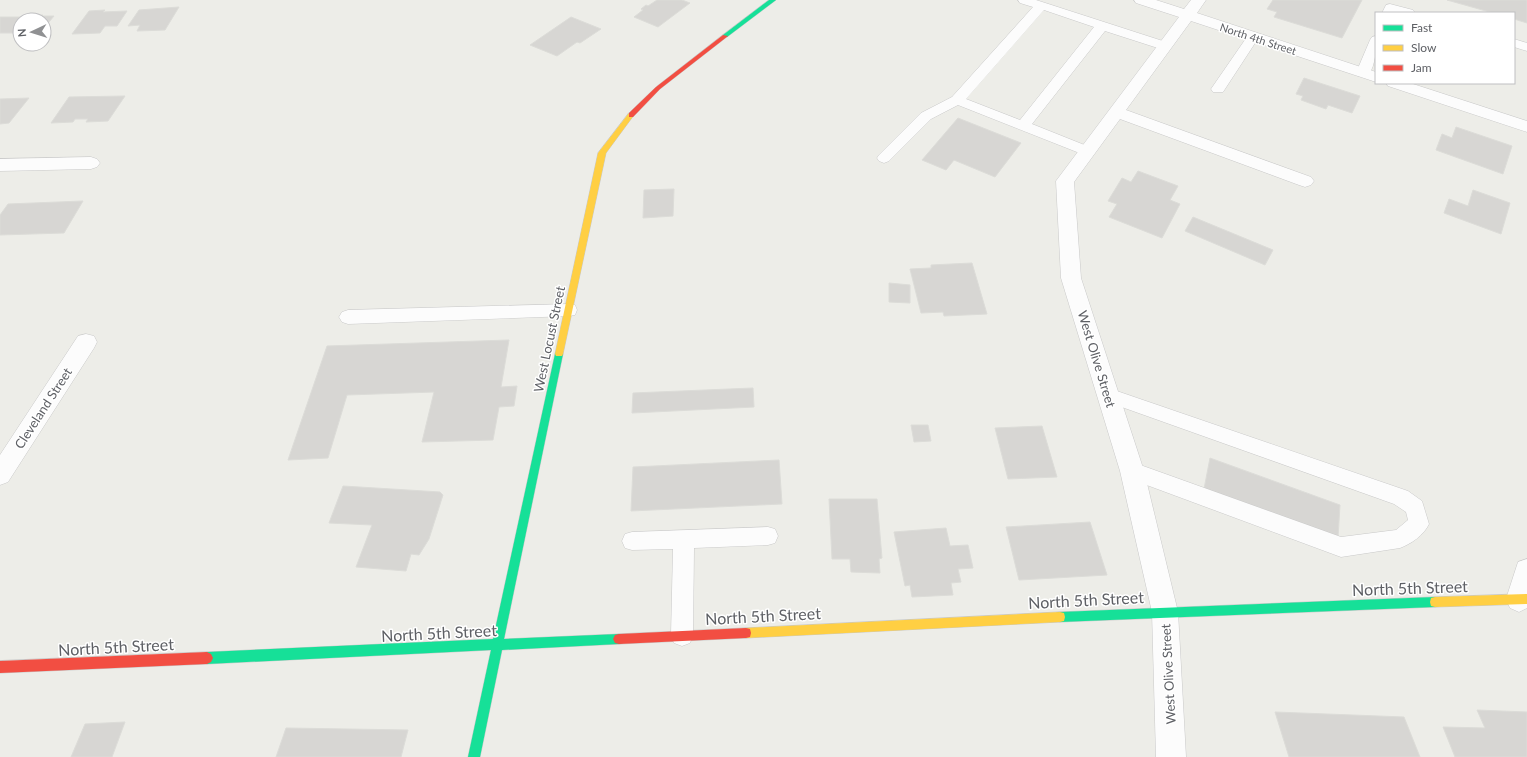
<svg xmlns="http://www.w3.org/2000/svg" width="1527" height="757" viewBox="0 0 1527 757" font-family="Lato,sans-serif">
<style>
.building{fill:#d7d6d3;stroke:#dcdcd8}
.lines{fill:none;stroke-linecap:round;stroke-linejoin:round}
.lane-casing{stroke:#c9c9c9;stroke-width:1}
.street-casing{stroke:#c9c9c9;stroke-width:1}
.fast-casing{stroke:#c8c9c9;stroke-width:1}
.slow-casing{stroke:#c8c9c9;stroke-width:1}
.jam-casing{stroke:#c8c9c9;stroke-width:1}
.lane{fill:#fcfcfc;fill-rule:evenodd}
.street{fill:#fcfcfc;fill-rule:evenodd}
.fast{fill:#16e098;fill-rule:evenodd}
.slow{fill:#ffcf43;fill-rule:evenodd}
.jam{fill:#f24e42;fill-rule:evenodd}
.labels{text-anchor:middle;stroke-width:3;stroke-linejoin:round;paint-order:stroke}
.far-street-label{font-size:11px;fill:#5e6065;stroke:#fff}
.street-label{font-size:13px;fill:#5e6065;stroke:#fff}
.near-street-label{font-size:16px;fill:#5e6065;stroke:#fff}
</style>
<rect width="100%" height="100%" fill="#edede8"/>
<path class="building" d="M 657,0 L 682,0 L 690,3 L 658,27 L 634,17 L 643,10 L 641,9 L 646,5 L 648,6 Z
M 1273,0 L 1362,0 L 1342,38 L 1274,17 L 1277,12 L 1267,9 Z
M 1447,0 L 1527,0 L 1527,23 L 1514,19 L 1514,13 L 1493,13 Z
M 179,7 L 165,30 L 137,31 L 140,25 L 128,26 L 139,10 Z
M 105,10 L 103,12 L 127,11 L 117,26 L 105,26 L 100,33 L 72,34 L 89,11 Z
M 24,15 L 43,15 L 42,16 L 54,16 L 44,28 L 44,20 L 20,20 L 20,33 L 0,33 L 0,17 L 23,17 Z
M 571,17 L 601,29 L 580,43 L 577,42 L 557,56 L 530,45 Z
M 1304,78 L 1360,96 L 1352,113 L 1328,105 L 1326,109 L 1301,100 L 1303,96 L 1296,94 Z
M 125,96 L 108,121 L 86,122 L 88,119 L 75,119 L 73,122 L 51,123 L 69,97 Z
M 29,98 L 9,123 L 0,124 L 0,99 Z
M 958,118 L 1021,143 L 995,177 L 954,160 L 946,170 L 922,160 Z
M 1456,127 L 1512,146 L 1503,174 L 1436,150 L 1442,134 L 1452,138 Z
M 1138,171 L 1178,186 L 1170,200 L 1180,204 L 1162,238 L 1109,217 L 1117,204 L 1108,201 L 1122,178 L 1131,182 Z
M 674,189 L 673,216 L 643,218 L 644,190 Z
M 1473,190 L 1510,203 L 1501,234 L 1444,213 L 1449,199 L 1468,206 Z
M 83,201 L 64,233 L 0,235 L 0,215 L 8,204 Z
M 1193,217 L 1273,250 L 1265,265 L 1185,231 Z
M 972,263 L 987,314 L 944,316 L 943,312 L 921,313 L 910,269 L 931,268 L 931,265 Z
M 889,283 L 910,285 L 910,303 L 889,302 Z
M 509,340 L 501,387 L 517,386 L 514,406 L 499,407 L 493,440 L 422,442 L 434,392 L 347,395 L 328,458 L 288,460 L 327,346 Z
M 753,388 L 754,407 L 632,413 L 633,393 Z
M 911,425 L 928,425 L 931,441 L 914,442 Z
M 1042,426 L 1057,477 L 1008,479 L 995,428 Z
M 1210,458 L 1340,505 L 1338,538 L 1204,489 Z
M 779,460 L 782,504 L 631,511 L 633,467 Z
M 343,486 L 440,492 L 443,495 L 429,539 L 419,555 L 411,554 L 406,571 L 356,567 L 372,525 L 329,523 Z
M 829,499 L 877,499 L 882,558 L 879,559 L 880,573 L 851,572 L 850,559 L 832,559 Z
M 1090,522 L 1107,575 L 1019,580 L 1006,527 Z
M 946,528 L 950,546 L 968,545 L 973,568 L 958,569 L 961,582 L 951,583 L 953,595 L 912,597 L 910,585 L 905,586 L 894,532 Z
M 1477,710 L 1527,712 L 1527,757 L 1455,757 L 1443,727 L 1485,728 Z
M 1275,712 L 1404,717 L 1420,757 L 1289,757 Z
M 125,722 L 112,757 L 71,757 L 85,724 Z
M 286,728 L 408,730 L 401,757 L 276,757 Z"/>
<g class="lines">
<defs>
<path id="lane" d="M 1018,0 L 1036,0 L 1169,43 L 1170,46 L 1169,49 L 1164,50 L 1105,31 L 1032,124 L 1092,148 L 1094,151 L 1092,154 L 1087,156 L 1082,154 L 958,105 L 931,119 L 889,161 L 884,163 L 879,161 L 877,158 L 879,155 L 921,113 L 952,97 L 1033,7 L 1020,3 ZM 1044,10 L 1094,27 L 1020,120 L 966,99 Z
M 1390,4 L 1413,10 L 1415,13 L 1382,13 L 1386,5 Z
M 1253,33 L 1257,34 L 1259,37 L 1225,89 L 1223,92 L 1213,92 L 1211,89 L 1249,34 Z
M 1376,36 C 1376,50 1376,64 1368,76 L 1358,76 L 1356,73 L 1370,40 L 1372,37 Z
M 1514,39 L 1527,43 L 1527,51 L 1514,47 Z
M 569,304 L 575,305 L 577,310 L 575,315 L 569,316 L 348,324 L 342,322 L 339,317 L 342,312 L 348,310 Z
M 1108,388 L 1408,491 L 1422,501 L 1429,524 C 1424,535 1411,544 1400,548 L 1341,557 L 1125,477 L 1122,471 L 1125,465 L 1132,462 L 1341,537 L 1396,530 L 1408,520 L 1406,512 L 1394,504 L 1102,400 L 1099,395 L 1102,390 Z
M 768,527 L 775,529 L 778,536 L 775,543 L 768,545 L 694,548 L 693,635 L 690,643 L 682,646 L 674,643 L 671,635 L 673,549 L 632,550 L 625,548 L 622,541 L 625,534 L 632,532 Z"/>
<path id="street" d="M 1134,0 L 1156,0 L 1184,9 L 1191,0 L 1206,0 L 1197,13 L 1376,72 L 1376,82 L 1191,21 L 1126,110 L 1311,177 L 1314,181 L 1311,185 L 1305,187 L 1299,185 L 1120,119 L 1074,182 L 1081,278 L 1144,471 L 1178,612 L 1186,757 L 1156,757 L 1152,612 L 1120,471 L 1061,278 L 1056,181 L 1179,17 L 1136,3 Z
M 1386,83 L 1410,83 L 1527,121 L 1527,132 L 1388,86 Z
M 91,157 L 97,159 L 100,163 L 97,167 L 91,169 L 0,171 L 0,159 Z
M 86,334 L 94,336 L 97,342 L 94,348 L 8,482 L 0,485 L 0,455 L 78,336 Z
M 1527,559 L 1527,608 L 1519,612 L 1510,608 L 1506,599 L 1518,562 Z"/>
<path id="fast" d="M 769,0 L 776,0 L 727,37 L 723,37 L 723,35 Z
M 559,351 L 562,352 L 563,354 L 504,639 L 619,634 L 623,635 L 625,639 L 623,643 L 619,644 L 502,650 L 480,757 L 468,757 L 491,650 L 207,664 L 203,662 L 201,658 L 203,654 L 207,652 L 493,639 L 555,354 L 556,352 Z
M 1435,597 L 1439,598 L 1440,602 L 1439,606 L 1435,607 L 1060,622 L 1056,621 L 1055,617 L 1056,613 L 1060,612 Z"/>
<path id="slow" d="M 629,113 L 633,113 L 634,115 L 606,153 L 563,354 L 562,356 L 556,356 L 555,354 L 598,153 Z
M 1527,594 L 1527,604 L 1435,607 L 1431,606 L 1430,602 L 1431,598 L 1435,597 Z
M 1060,612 L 1064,613 L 1065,617 L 1064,621 L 1060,622 L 746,638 L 742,637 L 741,633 L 742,629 L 746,628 Z"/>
<path id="jam" d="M 723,35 L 728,36 L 660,89 L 633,117 L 629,117 L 629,113 L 656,87 Z
M 746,628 L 750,629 L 751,633 L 750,637 L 746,638 L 619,644 L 615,643 L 613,639 L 615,635 L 619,634 Z
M 207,652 L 211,654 L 213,658 L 211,662 L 207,664 L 0,673 L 0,661 Z"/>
</defs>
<use href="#lane" class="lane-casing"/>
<use href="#street" class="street-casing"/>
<use href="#fast" class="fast-casing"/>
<use href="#slow" class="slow-casing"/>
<use href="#jam" class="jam-casing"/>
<use href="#lane" class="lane"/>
<use href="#street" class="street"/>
<use href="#fast" class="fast"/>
<use href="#slow" class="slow"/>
<use href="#jam" class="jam"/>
</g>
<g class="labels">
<g class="far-street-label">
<text transform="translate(1258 39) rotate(18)" y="4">North 4th Street</text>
</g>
<g class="street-label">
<text transform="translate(549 339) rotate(-78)" y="5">West Locust Street</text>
<text transform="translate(1097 359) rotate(73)" y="5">West Olive Street</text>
<text transform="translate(43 408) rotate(-57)" y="5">Cleveland Street</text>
<text transform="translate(1168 674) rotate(-93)" y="5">West Olive Street</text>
</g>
<g class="near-street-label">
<text transform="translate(1410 588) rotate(-2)" y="6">North 5th Street</text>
<text transform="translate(1086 600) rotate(-3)" y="6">North 5th Street</text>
<text transform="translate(763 616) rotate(-3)" y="6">North 5th Street</text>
<text transform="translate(439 633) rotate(-3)" y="6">North 5th Street</text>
<text transform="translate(116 647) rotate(-3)" y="6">North 5th Street</text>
</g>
</g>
<rect x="1375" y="12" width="140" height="72" fill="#ffffff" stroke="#bfbfc1"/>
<rect x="1383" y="25" width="20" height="6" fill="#16e098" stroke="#bfbfc1"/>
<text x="1411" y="32" font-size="12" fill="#5e6065">Fast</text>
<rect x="1383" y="45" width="20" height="6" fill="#ffcf43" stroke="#bfbfc1"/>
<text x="1411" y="52" font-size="12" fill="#5e6065">Slow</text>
<rect x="1383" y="65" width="20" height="6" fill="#f24e42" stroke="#bfbfc1"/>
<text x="1411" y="72" font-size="12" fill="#5e6065">Jam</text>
<g transform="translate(32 32) rotate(266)"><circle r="19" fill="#ffffff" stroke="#bfbfc1"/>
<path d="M0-3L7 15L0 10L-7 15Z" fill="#909193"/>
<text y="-6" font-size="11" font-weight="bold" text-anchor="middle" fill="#5e6065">N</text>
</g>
</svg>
